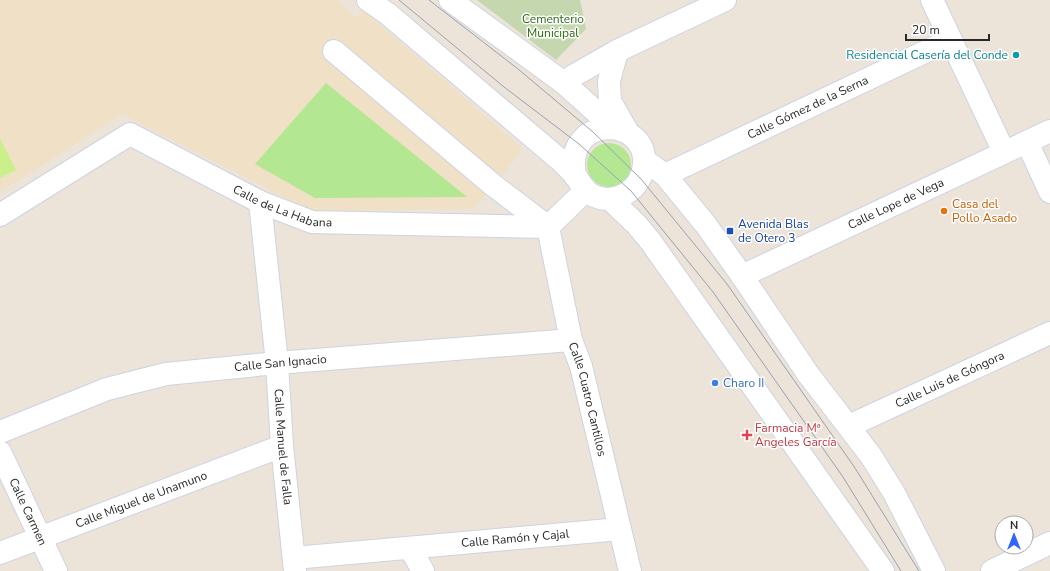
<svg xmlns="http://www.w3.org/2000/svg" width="1050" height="571" viewBox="0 0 1050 571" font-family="'Nunito Sans',sans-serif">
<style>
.education{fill:#efe0c6}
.green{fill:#b3e791}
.cemetery{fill:#c5d7af}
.pitch{fill:#cbef8b}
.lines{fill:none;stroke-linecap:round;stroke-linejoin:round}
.minor-casing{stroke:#ced3e3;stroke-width:24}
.minor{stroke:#fff;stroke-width:22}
.tram{stroke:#9ba0b4;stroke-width:1}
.culture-dot{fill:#0f9aa8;stroke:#fff;stroke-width:1.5}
.food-dot{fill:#e8710a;stroke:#fff;stroke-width:1.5}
.transit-dot{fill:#1a4fb4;stroke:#fff;stroke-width:1.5}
.shop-dot{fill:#3f7fe0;stroke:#fff;stroke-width:1.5}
.health-dot{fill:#e0444e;stroke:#fff;stroke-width:1.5}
.labels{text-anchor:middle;stroke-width:3;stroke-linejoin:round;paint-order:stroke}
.park-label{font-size:12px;fill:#2b6914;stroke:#fff}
.culture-label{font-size:12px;fill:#0d838f;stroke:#fff;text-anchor:end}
.street-label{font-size:12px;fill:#282828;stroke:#fff}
.food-label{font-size:12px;fill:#c56008;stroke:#fff;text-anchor:start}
.transit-label{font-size:12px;fill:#164399;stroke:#fff;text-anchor:start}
.shop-label{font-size:12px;fill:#366cbe;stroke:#fff;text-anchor:start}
.health-label{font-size:12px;fill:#be3a42;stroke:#fff;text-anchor:start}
</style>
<rect width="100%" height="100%" fill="#ece3d9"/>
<path class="education" d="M 0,0 L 337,0 L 356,18 L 364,11 L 521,147 L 520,154 L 473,209 L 311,211 L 122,114 L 16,182 L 0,191 Z"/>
<path class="green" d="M 326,83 L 467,197 L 315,198 L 255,164 Z
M587 165a22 22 0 1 1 44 0a22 22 0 1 1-44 0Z"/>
<path class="cemetery" d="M 477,0 L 580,0 L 586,29 L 556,60 Z"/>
<path class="pitch" d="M 0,139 L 16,170 L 0,178 Z"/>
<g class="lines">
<defs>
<g id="minor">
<path d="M 368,0 L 388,14 L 560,160 C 565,165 570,170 575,175 C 580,182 583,189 590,194 C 614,208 642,190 644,164 C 648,116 563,113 575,176"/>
<path d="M 450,0 L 564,83 L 614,128"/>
<path d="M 932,0 L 1004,152"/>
<path d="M 334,51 L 493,185 L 548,227"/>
<path d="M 617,51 L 609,81 L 610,101 L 627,131"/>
<path d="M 564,83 L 573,76 L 617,51 L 725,0"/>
<path d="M 1027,142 L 1050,192"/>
<path d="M 644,160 L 665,175 L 706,225 L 742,276 L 808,374 L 871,456 L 894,493 L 934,571"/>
<path id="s1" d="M 665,175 L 950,40"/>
<path d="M 610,199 L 637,225 L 651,242 L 883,571"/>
<path id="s2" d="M 260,202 L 277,363 L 282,446 L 295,571"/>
<path id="s3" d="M 0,215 L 130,134 L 260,202 L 312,222 L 548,227 L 586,190"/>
<path id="s4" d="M 548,227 L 571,340 L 581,366 L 630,571"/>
<path id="s5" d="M 742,276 L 1050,131"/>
<path id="s6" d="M 849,426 L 1050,333"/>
<path id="s7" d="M 0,432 L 107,389 L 166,374 L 277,363 L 571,340"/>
<path id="s8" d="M 0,452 L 56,571"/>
<path d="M 410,548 L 423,571"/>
<path id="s9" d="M 0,553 L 282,446"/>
<path id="s10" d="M 294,558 L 620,529"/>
<path d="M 992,571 L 1050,543"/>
</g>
</defs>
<use href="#minor" class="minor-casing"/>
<use href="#minor" class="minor"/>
<path class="tram" d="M 399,0 L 504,87 L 579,144 L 631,191 L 713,292 L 843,477 L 901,571
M 429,0 L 518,69 L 593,132 L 641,179 L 727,284 L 855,468 L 919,571"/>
</g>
<circle class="culture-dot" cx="1016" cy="55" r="4"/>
<circle class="food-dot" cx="944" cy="211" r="4"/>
<rect class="transit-dot" x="726" y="227" width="8" height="8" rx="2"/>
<circle class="shop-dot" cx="715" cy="383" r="4"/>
<path class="health-dot" d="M745 429h4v4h4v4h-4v4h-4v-4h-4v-4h4z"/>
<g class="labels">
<g class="park-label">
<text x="553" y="23">Cementerio<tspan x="553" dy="14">Municipal</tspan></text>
</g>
<g class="culture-label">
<text x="1008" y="59">Residencial Casería del Conde</text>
</g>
<g class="street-label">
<text dy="4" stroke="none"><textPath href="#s1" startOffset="158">Calle Gómez de la Serna</textPath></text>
<text dy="4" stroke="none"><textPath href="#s5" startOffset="170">Calle Lope de Vega</textPath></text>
<text dy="4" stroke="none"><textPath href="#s3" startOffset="323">Calle de La Habana</textPath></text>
<text dy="4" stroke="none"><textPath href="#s7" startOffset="291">Calle San Ignacio</textPath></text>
<text dy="4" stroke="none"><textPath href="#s6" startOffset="111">Calle Luis de Góngora</textPath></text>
<text dy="4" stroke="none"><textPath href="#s4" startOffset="177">Calle Cuatro Cantillos</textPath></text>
<text dy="4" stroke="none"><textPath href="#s2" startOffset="246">Calle Manuel de Falla</textPath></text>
<text dy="4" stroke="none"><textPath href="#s9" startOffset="151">Calle Miguel de Unamuno</textPath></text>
<text dy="4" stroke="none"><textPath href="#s8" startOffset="66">Calle Carmen</textPath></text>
<text dy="4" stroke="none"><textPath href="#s10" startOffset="222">Calle Ramón y Cajal</textPath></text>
</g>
<g class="food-label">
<text x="952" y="208">Casa del<tspan x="952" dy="14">Pollo Asado</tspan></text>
</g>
<g class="transit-label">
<text x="738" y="228">Avenida Blas<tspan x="738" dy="14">de Otero 3</tspan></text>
</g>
<g class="shop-label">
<text x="723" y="387">Charo II</text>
</g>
<g class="health-label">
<text x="755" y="432">Farmacia Mª<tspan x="755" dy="14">Angeles García</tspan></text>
</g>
</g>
<g transform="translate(1014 535)"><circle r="19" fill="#ffffff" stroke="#a9a9a9"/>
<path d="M0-3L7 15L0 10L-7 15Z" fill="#3364ff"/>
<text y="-6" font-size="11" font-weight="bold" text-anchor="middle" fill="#282828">N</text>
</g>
<path d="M906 34v6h83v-6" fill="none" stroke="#282828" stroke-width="2"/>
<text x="912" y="34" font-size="12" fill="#282828" stroke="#ffffff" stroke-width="3" paint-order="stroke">20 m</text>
</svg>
